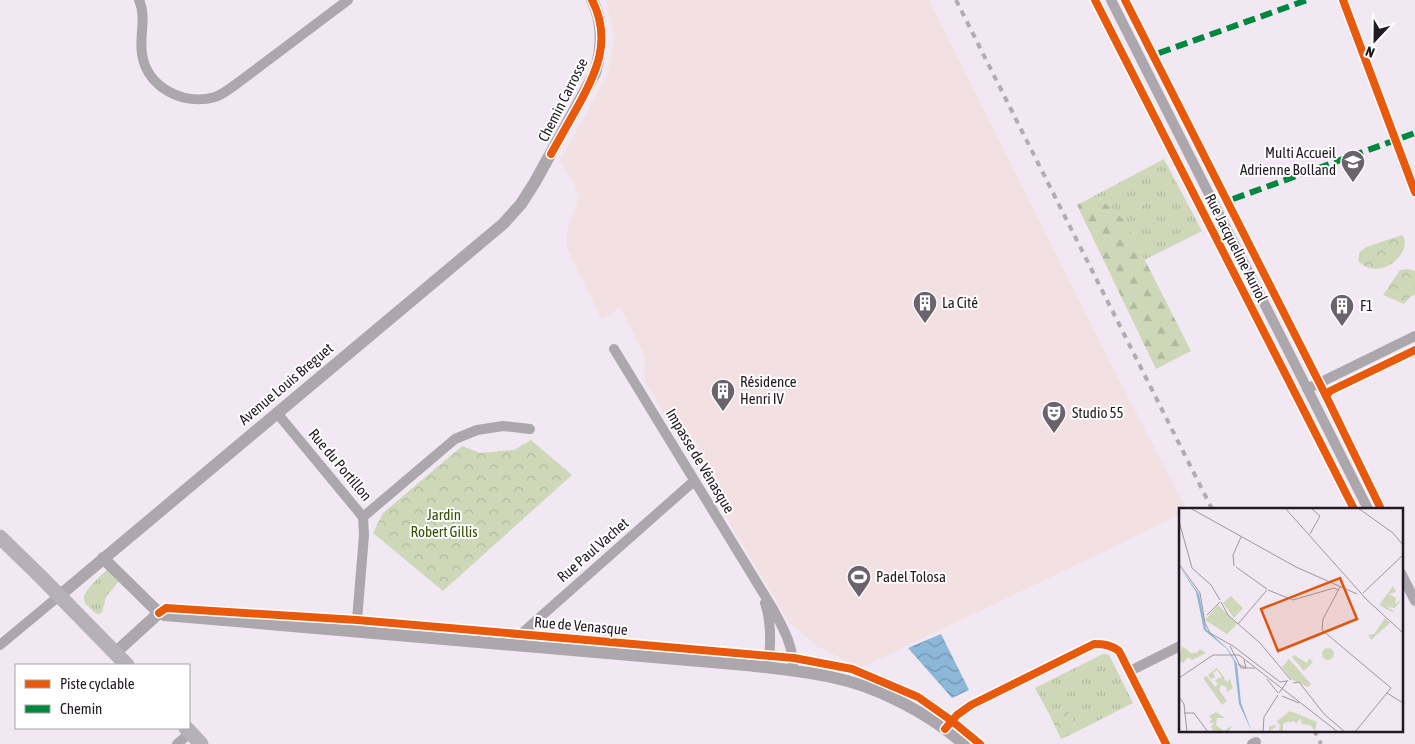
<svg xmlns="http://www.w3.org/2000/svg" width="1415" height="744" viewBox="0 0 1415 744" font-family="'Asap Condensed',sans-serif">
<style>
.industrial{fill:#f2e0e3}
.grass{fill:url(#grass-tufts)}
.forest{fill:url(#forest-firs)}
.park{fill:url(#park-crowns)}
.water{fill:url(#water-waves)}
.lines{fill:none;stroke-linecap:round;stroke-linejoin:round}
.minor{stroke:#aba7ac;stroke-width:10}
.tertiary{stroke:#aba7ac;stroke-width:12}
.secondary{stroke:#b6b0b8;stroke-width:15}
.rail{stroke:#b0acb3;stroke-width:4;stroke-dasharray:6 6;stroke-linecap:butt}
.quiet{stroke:#00873e;stroke-width:6;stroke-dasharray:12 6;stroke-linecap:butt}
.cycleway-casing{stroke:#fff;stroke-width:11}
.cycleway{stroke:#e8590c;stroke-width:8}
.labels{text-anchor:middle;stroke-width:4;stroke-linejoin:round;paint-order:stroke}
.street-label{font-size:15px;fill:#211a22;stroke:#fff}
.poi-label{font-size:15px;fill:#211a22;stroke:#fff;text-anchor:start}
.park-label{font-size:15px;fill:#3a4e00;stroke:#fff}
.inset-road{fill:none;stroke:#9e96a0;stroke-width:1}
.view{fill:#de560d;fill-opacity:0.15;stroke:#de560d;stroke-width:2.5}
.inset-edge{fill:none;stroke:#211a22;stroke-width:2.5}
</style>
<defs>
<pattern id="grass-tufts" width="24" height="20" patternUnits="userSpaceOnUse" patternTransform="scale(1.25)"><rect width="24" height="20" fill="#ced8b9"/><path d="M3 7l-1-3M5 7V3M7 7l1-3M15 17l-1-3M17 17v-4M19 17l1-3" fill="none" stroke="#b1b99f"/></pattern>
<pattern id="forest-firs" width="22" height="20" patternUnits="userSpaceOnUse" patternTransform="scale(1.25)"><rect width="22" height="20" fill="#ced8b9"/><path d="M5 1l3.5 6h-7zM16 11l3.5 6h-7z" fill="#b1b99f"/></pattern>
<pattern id="park-crowns" width="20" height="18" patternUnits="userSpaceOnUse" patternTransform="scale(1.25)"><rect width="20" height="18" fill="#ced8b9"/><path d="M2 6a3 3 0 1 1 6 0M12 15a3 3 0 1 1 6 0" fill="none" stroke="#b1b99f"/></pattern>
<pattern id="water-waves" width="16" height="10" patternUnits="userSpaceOnUse" patternTransform="scale(1.25)"><rect width="16" height="10" fill="#8cb7d9"/><path d="M0 5q4-4 8 0t8 0" fill="none" stroke="#7294b0"/></pattern>
</defs>
<rect width="100%" height="100%" fill="#f1e8f4"/>
<path class="industrial" d="M 606,0 L 929,0 L 1104,350 L 1186,509 L 1180,509 L 1180,515 L 861,668 L 818,647 L 789,622 L 644,380 L 645,357 L 620,307 L 602,320 L 567,249 L 567,231 L 578,199 L 575,185 L 560,160 L 607,76 L 614,39 Z"/>
<path class="grass" d="M 1164,159 L 1202,231 L 1144,260 L 1125,221 L 1096,195 Z
M 108,569 L 119,581 L 106,597 L 102,613 L 97,614 C 93,611 85,605 84,600 C 82,591 102,575 108,569 Z
M 1103,654 L 1109,655 L 1133,703 L 1078,731 L 1066,706 L 1049,714 L 1035,688 Z"/>
<path class="forest" d="M 1096,195 L 1125,221 L 1191,351 L 1156,369 L 1077,205 Z"/>
<path class="park" d="M 1402,235 C 1415,248 1382,285 1358,261 L 1360,252 L 1366,247 Z
M 1408,269 L 1415,271 L 1415,295 L 1411,296 L 1404,304 L 1383,295 L 1400,270 Z
M 531,440 L 572,475 L 443,591 L 373,533 L 383,513 L 462,446 L 480,453 L 514,450 Z
M 1066,706 L 1078,731 L 1061,739 L 1049,714 Z"/>
<path class="water" d="M 941,634 L 969,690 L 952,698 L 908,648 Z"/>
<g class="lines">
<path class="minor" d="M 139,0 C 147,18 139,35 142,54 C 147,88 184,106 215,97 C 222,95 229,89 235,85 L 348,0
M 1111,0 L 1368,509
M 614,349 L 773,609 C 784,630 794,646 793,671
M 1307,389 L 1415,336
M 277,413 L 363,517 L 364,535 L 356,632
M 363,517 L 455,439 L 477,430 L 503,426 L 530,429
M 1401,573 L 1415,601
M 765,603 C 772,624 771,646 768,668
M 0,645 L 59,596
M 519,645 L 521,634 L 694,481
M 1130,671 L 1180,646
M 945,729 L 957,715 L 971,705 L 1094,644 C 1104,644 1111,645 1119,651 L 1166,744
M 177,744 L 190,733
M 1252,744 L 1256,742"/>
<path class="tertiary" d="M 103,558 L 159,613 L 165,615 L 746,665 C 774,668 803,671 831,677 C 877,686 928,713 964,744
M 59,596 L 503,224 L 521,204 L 535,182 L 595,73 C 602,49 604,23 592,0
M 115,653 L 159,613"/>
<path class="secondary" d="M 0,537 L 41,577 L 127,665
M 186,728 L 201,744"/>
<path class="rail" d="M 956,0 L 1212,509
M 1314,730 L 1321,744"/>
<path class="quiet" d="M 1159,53 L 1307,0
M 1233,199 L 1415,133"/>
<defs>
<path id="cycleway" d="M 1095,0 L 1354,509
M 1125,0 L 1326,396 L 1381,509
M 1343,0 L 1415,192
M 551,154 C 560,138 569,122 578,106 C 597,72 612,39 592,0
M 1326,396 L 1330,391 L 1415,350
M 159,613 L 166,608 L 357,620 L 794,658 L 852,669 L 918,697 L 952,721 L 980,744
M 945,729 L 957,715 L 971,705 L 1094,644 C 1104,644 1111,645 1119,651 L 1166,744"/>
</defs>
<use href="#cycleway" class="cycleway-casing"/>
<use href="#cycleway" class="cycleway"/>
</g>
<defs>
<symbol id="school-pin" viewBox="-11 -11 22 30"><path d="M0 17L-7.5 6A9.5 9.5 0 1 1 7.5 6Z" fill="#6a626c" stroke="#fff"/><path d="M0-5L7-2L0 1L-7-2ZM-4 1L0 2.5L4 1V4Q0 6-4 4Z" fill="#fff"/></symbol>
<symbol id="building-pin" viewBox="-11 -11 22 30"><path d="M0 17L-7.5 6A9.5 9.5 0 1 1 7.5 6Z" fill="#6a626c" stroke="#fff"/><path d="M-4-6H4V6H1V3H-1V6H-4ZM-2.5-4.3h1.7v1.8h-1.7ZM.8-4.3h1.7v1.8H.8ZM-2.5-1h1.7V.8h-1.7ZM.8-1h1.7V.8H.8Z" fill="#fff"/></symbol>
<symbol id="theatre-pin" viewBox="-11 -11 22 30"><path d="M0 17L-7.5 6A9.5 9.5 0 1 1 7.5 6Z" fill="#6a626c" stroke="#fff"/><path d="M-5-5.5Q0-4 5-5.5V0Q5 5 0 6Q-5 5-5 0ZM-3.3-2.5H-1v1.5H-3.3ZM1-2.5H3.3v1.5H1ZM-2.8 1Q0 5.5 2.8 1Z" fill="#fff"/></symbol>
<symbol id="stadium-pin" viewBox="-11 -11 22 30"><path d="M0 17L-7.5 6A9.5 9.5 0 1 1 7.5 6Z" fill="#6a626c" stroke="#fff"/><path d="M0-5a6.5 5 0 1 0 0 10a6.5 5 0 1 0 0-10ZM-3.5-1.8h7v3.6h-7Z" fill="#fff"/></symbol>
</defs>
<g fill-rule="evenodd">
<use href="#school-pin" x="1339" y="148" width="28" height="38"/>
<use href="#building-pin" x="911" y="289" width="28" height="38"/>
<use href="#building-pin" x="1328" y="292" width="28" height="38"/>
<use href="#building-pin" x="709" y="377" width="28" height="38"/>
<use href="#theatre-pin" x="1040" y="399" width="28" height="38"/>
<use href="#stadium-pin" x="845" y="563" width="28" height="38"/>
</g>
<g class="labels">
<g class="street-label">
<text transform="translate(563 100) rotate(-63)" y="5">Chemin Carrosse</text>
<text transform="translate(1236 248) rotate(63)" y="5">Rue Jacqueline Auriol</text>
<text transform="translate(286 384) rotate(-40)" y="5">Avenue Louis Breguet</text>
<text transform="translate(700 461) rotate(59)" y="5">Impasse de Vénasque</text>
<text transform="translate(340 465) rotate(50)" y="5">Rue du Portillon</text>
<text transform="translate(593 550) rotate(-41)" y="5">Rue Paul Vachet</text>
<text transform="translate(581 626) rotate(5)" y="5">Rue de Venasque</text>
</g>
<g class="poi-label">
<text x="1336" y="158" text-anchor="end">Multi Accueil<tspan x="1336" dy="17">Adrienne Bolland</tspan></text>
<text x="942" y="308">La Cité</text>
<text x="1360" y="311">F1</text>
<text x="740" y="387">Résidence<tspan x="740" dy="17">Henri IV</tspan></text>
<text x="1072" y="418">Studio 55</text>
<text x="876" y="582">Padel Tolosa</text>
</g>
<g class="park-label">
<text x="444" y="520">Jardin<tspan x="444" dy="17">Robert Gillis</tspan></text>
</g>
</g>
<g transform="translate(1179 508)">
<rect width="224" height="224" fill="#f1e8f4"/>
<path d="M 3,138 L 12,145 L 18,145 L 21,141 L 27,145 L 13,152 L 9,149 L 4,155 L 0,152 ZM 115,147 L 128,155 L 130,150 L 134,154 L 125,163 L 113,149 ZM 38,160 L 45,169 L 46,174 L 46,171 L 48,174 L 51,171 L 54,180 L 48,184 L 47,177 L 46,179 L 42,177 L 40,182 L 48,193 L 43,197 L 24,170 L 28,168 L 36,179 L 39,176 L 36,172 L 43,169 L 38,162 L 34,165 L 36,169 L 32,171 L 29,167 ZM 37,204 L 46,210 L 38,210 L 37,217 L 45,223 L 52,218 L 54,222 L 52,219 L 50,224 L 35,224 L 32,219 L 35,215 L 30,215 L 33,211 L 30,208 Z" fill="#ced8b9"/>
<path d="M 214,78 L 217,84 L 210,86 L 217,90 L 216,96 L 222,92 L 216,100 L 207,99 L 215,103 L 213,104 L 200,97 ZM 111,203 L 138,214 L 136,223 L 131,217 L 123,216 L 121,210 L 117,216 L 115,213 L 111,214 L 112,218 L 110,213 L 104,216 L 104,224 L 100,224 L 101,215 L 90,224 L 90,218 L 99,217 L 98,213 Z" fill="#ced8b9"/>
<path d="M 206,110 L 211,115 L 192,132 L 189,127 L 195,126 ZM 110,151 L 132,176 L 129,179 L 112,171 L 103,159 Z" fill="#ced8b9"/>
<path d="M 52,88 L 64,100 L 55,110 L 44,95 ZM 39,97 L 58,116 L 48,126 L 26,112 ZM143 146a6 6 0 1 1 12 0a6 6 0 1 1-12 0Z" fill="#ced8b9"/>
<path d="M 0,58 L 20,86 L 27,121 L 49,141 L 58,156 L 62,195 L 73,224 L 60,196 L 55,153 L 48,141 L 25,122 L 17,84 Z" fill="#8cb7d9"/>
<path class="inset-road" d="M 11,0 L 117,59 L 178,86M 106,0 L 188,92M 179,0 L 214,25 L 224,37M 0,13 L 13,60 L 32,77 L 41,92M 131,26 L 141,8 L 132,0M 0,56 L 21,85 L 26,115 L 31,125 L 54,138 L 101,174 L 108,173M 55,58 L 54,47 L 62,29M 57,59 L 88,81M 161,79 L 144,111 L 143,122 L 212,180M 89,82 L 114,92 L 155,80 L 159,82M 184,85 L 224,47M 187,91 L 224,125M 42,94 L 49,107 L 81,135 L 112,172M 28,107 L 41,94M 59,116 L 88,82M 51,138 L 62,160 L 76,160M 59,156 L 67,160 L 65,152M 0,170 L 34,147 L 60,147 L 159,224M 88,171 L 99,185M 114,175 L 120,174 L 145,206 L 166,224M 100,185 L 109,172M 208,185 L 224,195M 103,188 L 120,195M 0,189 L 5,196 L 8,224M 5,205 L 15,205 L 29,224M 84,224 L 85,209 L 99,187M 176,224 L 212,180"/>
<path class="view" d="M 161,70 L 178,111 L 99,143 L 82,101 Z"/>
<rect width="224" height="224" class="inset-edge"/>
</g>
<rect x="15" y="664" width="175" height="65" fill="#ffffff" stroke="#a6a3a7"/>
<rect x="25" y="680" width="25" height="8" fill="#e8590c" stroke="#a6a3a7"/>
<text x="60" y="689" font-size="15" fill="#211a22">Piste cyclable</text>
<rect x="25" y="705" width="25" height="8" fill="#00873e" stroke="#a6a3a7"/>
<text x="60" y="714" font-size="15" fill="#211a22">Chemin</text>
<g transform="translate(1375 40) rotate(202)" stroke="#ffffff" stroke-width="4" paint-order="stroke">
<path d="M0-4L9 19L0 12L-9 19Z" fill="#211a22"/>
<text y="-8" font-size="14" font-weight="bold" text-anchor="middle" fill="#211a22">N</text>
</g>
</svg>
